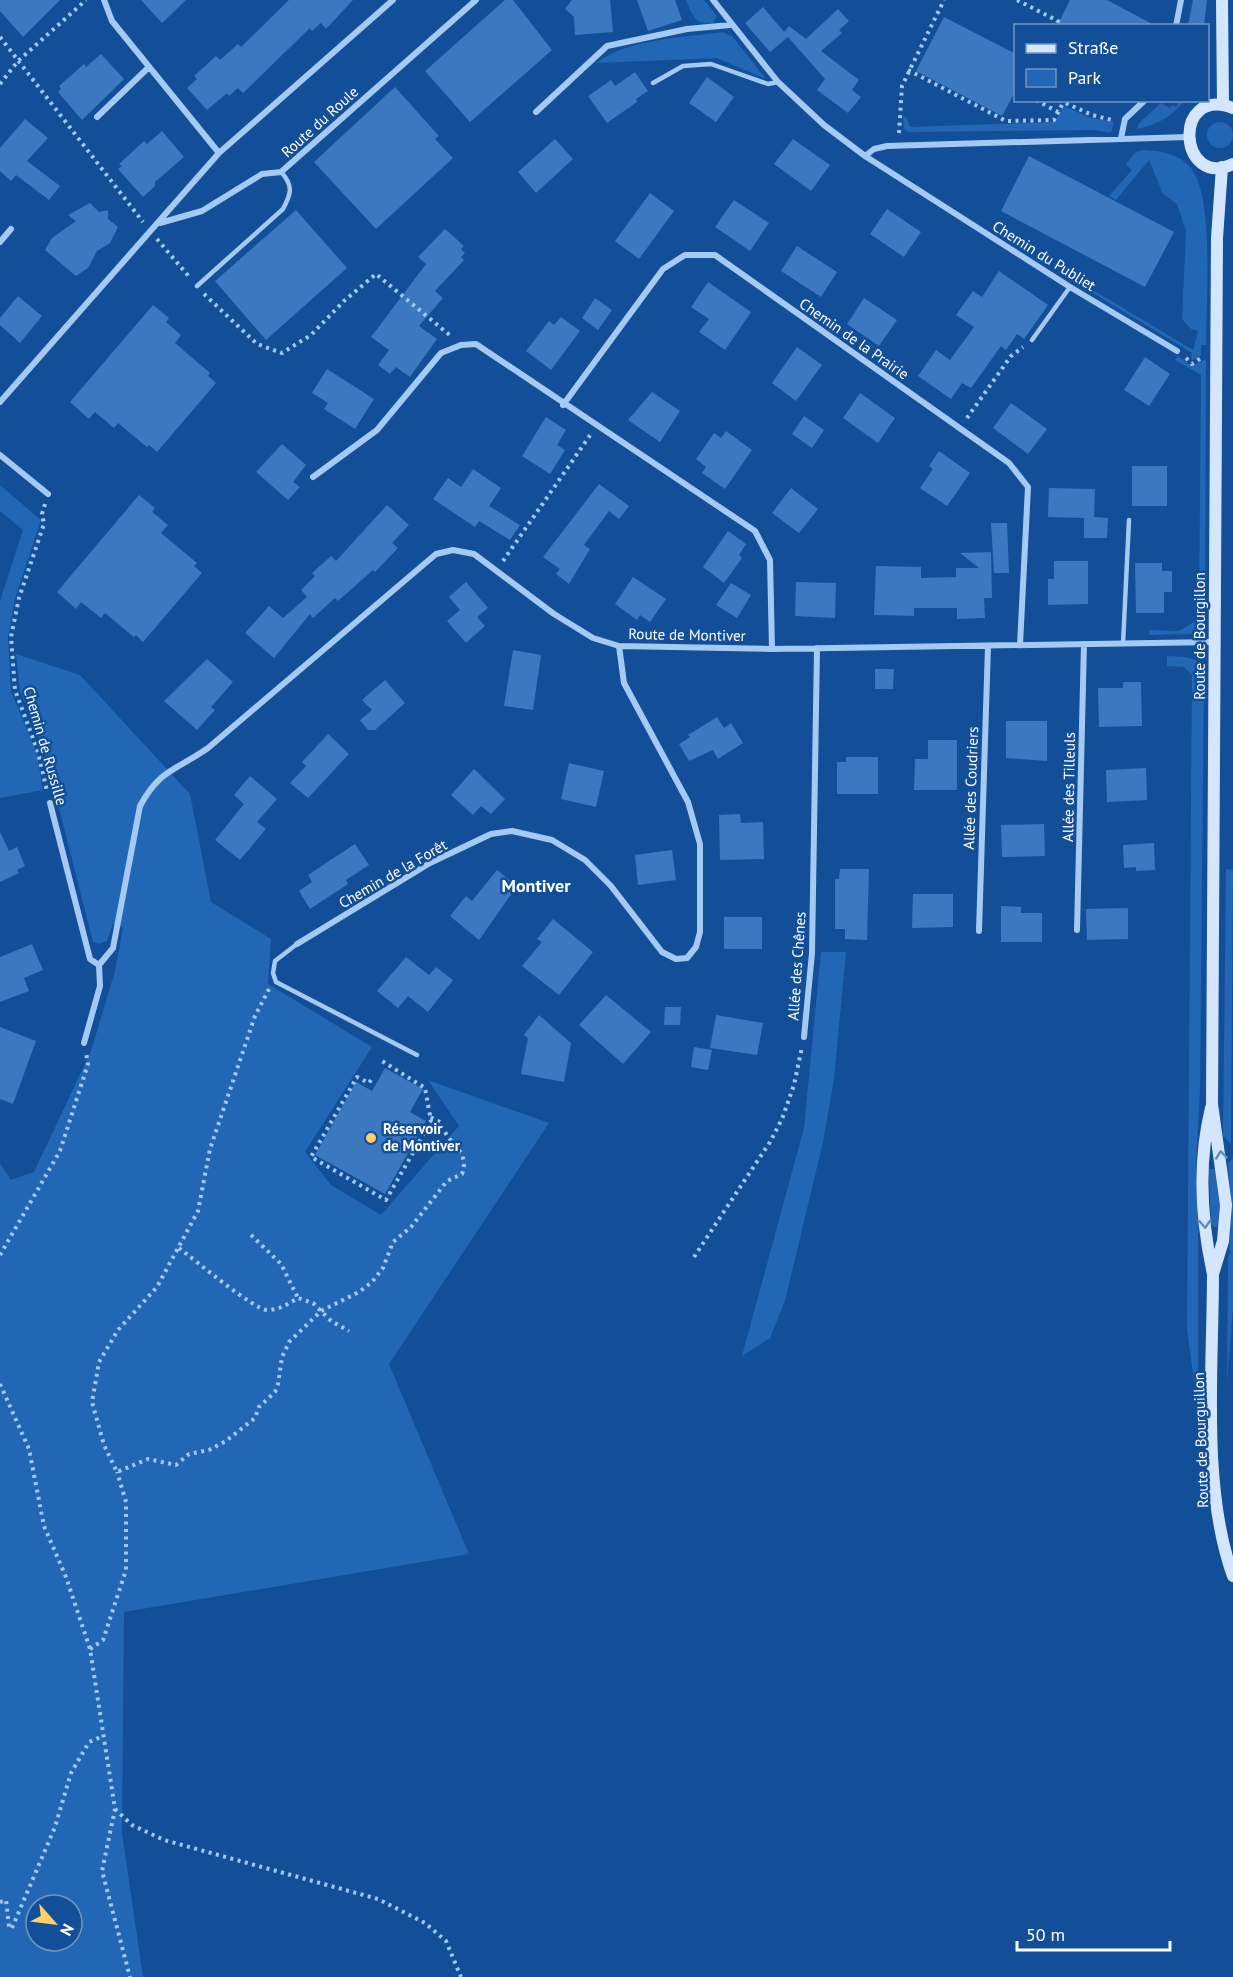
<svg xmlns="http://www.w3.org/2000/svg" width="1233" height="1977" viewBox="0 0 1233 1977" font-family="'PT Sans',sans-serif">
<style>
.green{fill:#2167b5;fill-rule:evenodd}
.building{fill:#3b78c0}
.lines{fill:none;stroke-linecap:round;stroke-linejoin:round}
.path{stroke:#a4c9f3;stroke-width:4;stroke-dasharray:3 4.5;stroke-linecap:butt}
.service{stroke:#a4c9f3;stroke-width:4.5}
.minor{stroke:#a4c9f3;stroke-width:6}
.secondary{stroke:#d4e6fd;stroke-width:12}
.oneway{stroke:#608bc0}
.poi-dot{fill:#ffd066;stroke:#124f98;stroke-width:2}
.labels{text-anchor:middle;stroke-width:5;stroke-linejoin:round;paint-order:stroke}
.street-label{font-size:15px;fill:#fff;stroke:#124f98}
.poi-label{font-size:15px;font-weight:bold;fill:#fff;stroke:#124f98;text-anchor:start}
.quarter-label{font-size:18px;font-weight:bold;fill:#fff;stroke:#124f98}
</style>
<rect width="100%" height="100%" fill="#124f98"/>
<path class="green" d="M 686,0 L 704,0 L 717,16 L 713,23 C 695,26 692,14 686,0 Z
M 723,32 L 732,36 L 766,79 L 717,58 L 596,63 C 631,38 681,38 723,32 Z
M 1179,101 L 1184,101 C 1172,117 1157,125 1137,129 L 1139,123 L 1161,103 L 1170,108 L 1172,105 L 1176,107 Z
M 1063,106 L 1092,118 L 1114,122 L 1111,133 L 1095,130 L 909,132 L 904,128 L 903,116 L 907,118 L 910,127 L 1055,122 Z
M1207 135a13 13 0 1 1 26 0a13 13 0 1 1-26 0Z
M 1143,150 C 1159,151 1178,153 1190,167 C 1215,195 1206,305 1206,345 L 1201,345 L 1201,355 L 1193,360 L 1191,358 L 1192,353 L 1060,273 L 1058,269 L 1193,350 L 1198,331 L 1191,329 L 1182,319 L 1186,231 L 1177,204 L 1163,194 L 1149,160 L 1116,200 L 1109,196 L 1132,170 L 1126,164 L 1136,152 Z
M 1178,356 L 1191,366 L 1206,359 L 1205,624 L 1195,634 L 1149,635 L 1150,630 L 1179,631 L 1199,619 L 1201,375 L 1175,360 Z
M 0,485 L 41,520 L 15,599 L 8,637 L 11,691 L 37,754 L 43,790 L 0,798 L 0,601 L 23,530 L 0,511 Z
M 16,654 L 80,675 L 190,794 L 211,902 L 271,939 L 268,984 L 372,1047 L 305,1152 L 331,1185 L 381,1215 L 459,1126 L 428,1080 L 549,1123 L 389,1364 L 469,1554 L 124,1612 L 122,1833 L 143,1977 L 0,1977 L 0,1163 L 11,1180 L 34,1172 L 91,1051 L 115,971 L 123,928 L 113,924 L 107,941 L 99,944 L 93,942 L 45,753 L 20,691 ZM 36,1905 L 72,1905 L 72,1941 L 36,1941 Z
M 1167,656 C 1182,657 1196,655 1204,669 L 1200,1090 L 1196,1165 L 1198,1211 L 1198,1389 L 1195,1390 L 1187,1329 L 1192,675 L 1184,667 L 1167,666 Z
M 1226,869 L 1233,870 L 1231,1144 L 1223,1136 Z
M 821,952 L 846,952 L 834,1079 L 823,1142 L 785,1301 L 770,1338 L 742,1356 L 804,1128 Z
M 1233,1158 L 1233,1308 L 1227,1382 L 1228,1258 L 1231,1251 L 1229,1248 L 1232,1212 L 1228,1163 Z
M 1209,1169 L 1216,1169 L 1220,1205 L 1217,1228 L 1211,1225 Z"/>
<path class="building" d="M 0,0 L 60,0 L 23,37 L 0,11 Z
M 141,0 L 186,0 L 162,23 Z
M 289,0 L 353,0 L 326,29 L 321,23 L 312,31 L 310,28 L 243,93 L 238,88 L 229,96 L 227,93 L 207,110 L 187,88 L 197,79 L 194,76 L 216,56 L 220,60 L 238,44 L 241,47 Z
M 505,0 L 513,0 L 552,50 L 470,122 L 425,71 Z
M 572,0 L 610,0 L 613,32 L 575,35 L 574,17 L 565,9 Z
M 637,0 L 675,0 L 682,20 L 648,31 Z
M 1070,0 L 1107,0 L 1156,26 L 1057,26 Z
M 1193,0 L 1207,0 L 1204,26 L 1188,26 Z
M 763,7 L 784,32 L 789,26 L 806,39 L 838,9 L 849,21 L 839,30 L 842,33 L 821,51 L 859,80 L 852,90 L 861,97 L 848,113 L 817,90 L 825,79 L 788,37 L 770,52 L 745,23 Z
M 944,17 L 1016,54 L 1016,90 L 1002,116 L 916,71 Z
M 101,54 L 124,79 L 82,120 L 58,92 L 61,89 L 59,86 L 84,64 L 86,67 Z
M 635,72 L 648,91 L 636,99 L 637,102 L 607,123 L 588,96 L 611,80 L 615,86 Z
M 707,77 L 734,97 L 716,122 L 689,103 Z
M 395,87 L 439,136 L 435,139 L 453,158 L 376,229 L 314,162 Z
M 25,119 L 48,138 L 27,161 L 60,186 L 49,200 L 16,175 L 11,181 L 0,171 L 0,148 Z
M 162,131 L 184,157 L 155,182 L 155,186 L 143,197 L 118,169 L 122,166 L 119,164 L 144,141 L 147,144 Z
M 555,139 L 573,159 L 536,193 L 518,172 Z
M 793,139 L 830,165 L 811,191 L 774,164 Z
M 1029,156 L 1174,232 L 1145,287 L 1001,211 Z
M 650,193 L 674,211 L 639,259 L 615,241 Z
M 734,200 L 769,223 L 750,251 L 715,227 Z
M 90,203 L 99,212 L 108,210 L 108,219 L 118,227 L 110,243 L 97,251 L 88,268 L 76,276 L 45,250 L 52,238 L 76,221 L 68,215 Z
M 887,209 L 921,232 L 904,257 L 870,234 Z
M 296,210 L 347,268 L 266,340 L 215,281 Z
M 445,229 L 464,246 L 461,249 L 465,253 L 461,257 L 464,260 L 435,291 L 443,298 L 419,326 L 437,339 L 410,377 L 396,367 L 390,374 L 378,365 L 389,350 L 371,337 L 426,264 L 418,257 Z
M 797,246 L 837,272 L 821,297 L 781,271 Z
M 999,271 L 1048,305 L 1024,339 L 1017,334 L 1006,350 L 1001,346 L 971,388 L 962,383 L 951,399 L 918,376 L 936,350 L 950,360 L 974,327 L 956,315 L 973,291 L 982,297 Z
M 708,282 L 751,312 L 725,350 L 699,332 L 709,319 L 691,307 Z
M 18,296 L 42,316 L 20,343 L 0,325 L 0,318 Z
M 595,298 L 612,310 L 598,330 L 582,318 Z
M 864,298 L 897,320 L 879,346 L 847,324 Z
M 153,305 L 169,318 L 166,322 L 181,335 L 175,343 L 210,373 L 208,376 L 216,383 L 157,452 L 149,445 L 147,447 L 118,423 L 114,428 L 95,412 L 89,419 L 70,402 Z
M 561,317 L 580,331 L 551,370 L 526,351 L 549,321 L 554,325 Z
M 797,347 L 822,365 L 796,401 L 772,383 Z
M 1145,357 L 1170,374 L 1149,406 L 1124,390 Z
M 327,369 L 374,399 L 355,429 L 324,409 L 328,403 L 312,393 Z
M 652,392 L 680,411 L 660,442 L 628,420 Z
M 860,393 L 895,418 L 878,443 L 843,418 Z
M 1011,403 L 1047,429 L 1028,454 L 993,428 Z
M 804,416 L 824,430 L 812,448 L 792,434 Z
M 546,417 L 566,430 L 557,445 L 565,450 L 550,474 L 522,456 Z
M 726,431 L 752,450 L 725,489 L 702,473 L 706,467 L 696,459 L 714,433 L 721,438 Z
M 282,444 L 306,465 L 293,482 L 300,487 L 288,500 L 256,472 Z
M 939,451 L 970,473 L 947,506 L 920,488 L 933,469 L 929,466 Z
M 1132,466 L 1167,466 L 1167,506 L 1132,506 Z
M 473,469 L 501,488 L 489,506 L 520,525 L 510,540 L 479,521 L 475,527 L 433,499 L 448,478 L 461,487 Z
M 599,484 L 629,506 L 619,519 L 609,511 L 584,545 L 590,549 L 569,584 L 556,574 L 560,569 L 543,557 Z
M 791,488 L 818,509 L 799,533 L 772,513 Z
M 1049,488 L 1095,489 L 1094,517 L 1108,518 L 1107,538 L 1084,538 L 1084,518 L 1048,517 Z
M 139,495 L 155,508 L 152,512 L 168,525 L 161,533 L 197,563 L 194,566 L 202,573 L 143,642 L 136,635 L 134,637 L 105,613 L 101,618 L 81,602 L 76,609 L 57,592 Z
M 387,505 L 409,525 L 392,543 L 398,548 L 375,572 L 373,570 L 338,601 L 335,598 L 313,618 L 310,614 L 274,658 L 245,633 L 269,606 L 283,618 L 307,597 L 301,590 L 315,576 L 312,573 L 331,556 L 336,561 Z
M 991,523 L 1007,523 L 1009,573 L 994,573 Z
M 728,531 L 746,544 L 739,555 L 742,558 L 724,583 L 703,567 Z
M 991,552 L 992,598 L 984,598 L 985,618 L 957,619 L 957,608 L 914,608 L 914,616 L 874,615 L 876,566 L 921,567 L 921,578 L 956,577 L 956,568 L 979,568 L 960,553 Z
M 1054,561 L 1088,561 L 1088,604 L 1048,605 L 1048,579 L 1054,579 Z
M 1135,563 L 1162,563 L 1162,571 L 1172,571 L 1172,592 L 1164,592 L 1164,613 L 1136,613 Z
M 633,577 L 666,599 L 650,622 L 640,615 L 637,620 L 615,604 Z
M 466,582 L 488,608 L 477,617 L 485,626 L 466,643 L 447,621 L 460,610 L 449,597 Z
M 796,582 L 836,583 L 835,618 L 795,616 Z
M 731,583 L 751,595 L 737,618 L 716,605 Z
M 513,650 L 541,655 L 533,710 L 504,706 Z
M 207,659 L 233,682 L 211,707 L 215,710 L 197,730 L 164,701 Z
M 875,669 L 894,669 L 893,689 L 875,689 Z
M 385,680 L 405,703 L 375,730 L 368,730 L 360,720 L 372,710 L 362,700 Z
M 1123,682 L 1141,682 L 1142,726 L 1099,727 L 1098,688 L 1123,688 Z
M 717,717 L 724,728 L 731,723 L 743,743 L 718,759 L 713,750 L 689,761 L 679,744 L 690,737 L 688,735 Z
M 1006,721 L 1047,721 L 1047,761 L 1006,758 Z
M 328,734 L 349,754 L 308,798 L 290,783 L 306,766 L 302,762 Z
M 928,740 L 957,740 L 957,790 L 914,790 L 915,759 L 928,759 Z
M 846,757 L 878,757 L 878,794 L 837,794 L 837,762 L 846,762 Z
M 569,763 L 604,771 L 596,807 L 561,799 Z
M 1146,768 L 1147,800 L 1107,802 L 1106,770 Z
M 474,769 L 505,799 L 491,814 L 481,806 L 473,815 L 451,795 Z
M 250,776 L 277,799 L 257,822 L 266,829 L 240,860 L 215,840 L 244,804 L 234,795 Z
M 740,814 L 741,823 L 763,822 L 764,859 L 720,860 L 719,815 Z
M 1044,824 L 1045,856 L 1002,857 L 1001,825 Z
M 0,832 L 9,851 L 17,847 L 25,866 L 17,870 L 19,873 L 0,882 Z
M 1154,843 L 1155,870 L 1136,871 L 1136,867 L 1124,868 L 1123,845 Z
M 355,844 L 369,865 L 346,880 L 348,884 L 310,909 L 299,891 L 312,882 L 308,875 Z
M 672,850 L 676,880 L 638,885 L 635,855 Z
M 840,869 L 869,869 L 867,940 L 845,939 L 845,929 L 835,929 L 835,879 L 839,879 Z
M 497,870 L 517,886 L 479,940 L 450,916 L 466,896 L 472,901 Z
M 913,894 L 953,894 L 953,927 L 912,928 Z
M 1001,906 L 1021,907 L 1021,913 L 1042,913 L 1042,942 L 1001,942 Z
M 1128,908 L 1128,939 L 1087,940 L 1086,909 Z
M 724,917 L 762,917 L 762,949 L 724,949 Z
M 553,919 L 593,952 L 559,995 L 522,966 L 542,942 L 537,939 Z
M 32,944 L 43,970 L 24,978 L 29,991 L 0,1002 L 0,957 Z
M 406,957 L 429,975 L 436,967 L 453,980 L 428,1012 L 408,996 L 398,1008 L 377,991 Z
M 606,995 L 651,1032 L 623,1064 L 579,1025 Z
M 665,1007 L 681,1007 L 680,1025 L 664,1025 Z
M 539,1015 L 571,1043 L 564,1082 L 521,1074 L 528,1038 L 524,1035 Z
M 716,1015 L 763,1023 L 757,1055 L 710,1048 Z
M 0,1027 L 36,1041 L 13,1104 L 0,1099 Z
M 694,1047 L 712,1050 L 708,1070 L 691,1067 Z
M 385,1068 L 423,1089 L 410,1112 L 426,1121 L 385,1194 L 315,1155 L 356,1082 L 372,1091 Z"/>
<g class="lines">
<path class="path" d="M 1017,0 L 1058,21 L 1056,26
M 0,37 L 143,222
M 908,70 L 1006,121 L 1054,120 L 1063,103
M 0,84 L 18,61 L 86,0
M 1036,100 L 1058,112
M 1059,100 L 1092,115 L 1112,120
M 899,133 L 902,86 L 944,0
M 157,239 L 191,279
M 204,294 L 257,344 L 282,353 L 311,335 L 344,301 L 376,274 L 452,337
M 1186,358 L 1192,364 L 1201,358
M 967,418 L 1011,356 L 1023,347
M 45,504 L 42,514 L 44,524 L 19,598 L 11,637 L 15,690 L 38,752 L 47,791
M 503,561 L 591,434
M 269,989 L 255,1016 L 210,1149 L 198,1211 L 157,1287 L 118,1330 L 99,1362 L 92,1402 L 104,1445 L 117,1472 L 148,1459 L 176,1465 L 189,1454 L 209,1450 L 226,1441 L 255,1418 L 259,1407 L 275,1392 L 278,1384 L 282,1357 L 289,1342 L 321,1311 L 359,1292 L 372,1282 L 383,1268 L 393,1242 L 411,1227 L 447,1181 L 462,1174 C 471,1149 445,1144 442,1123 L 430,1117
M 371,1080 L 369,1083 L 357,1077 L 311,1157 L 386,1200 L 431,1121 L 425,1088 L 382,1061
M 251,1235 L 281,1264 L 298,1298
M 179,1248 C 195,1260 253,1309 267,1310 C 279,1310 288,1304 298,1298 L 313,1303 L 331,1321 L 349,1331
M 0,1255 L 60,1151 L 88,1064 L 86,1053
M 694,1257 L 770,1142 L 782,1119 L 794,1085 L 802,1047
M 0,1384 L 29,1449 L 44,1526 L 66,1577 L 90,1649 L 115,1809 L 102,1871 L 130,1977
M 90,1649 L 103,1640 L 126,1570 L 126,1502 L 117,1472
M 115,1809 L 132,1825 L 164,1840 L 378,1899 L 425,1923 L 446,1941 L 461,1977
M 0,1902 L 6,1900 L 9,1927 L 12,1928
M 12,1928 L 55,1827 L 71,1773 L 89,1742 L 103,1736"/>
<path class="service" d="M 653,83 L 683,66 L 711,64 L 768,84 L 778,82
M 197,286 L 283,209 C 291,194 294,186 281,172
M 1032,340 L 1070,287
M 1123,644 L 1129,520
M 297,944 L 275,961 L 273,973 L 276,982 L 417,1055"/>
<path class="minor" d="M 104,0 L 112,21 L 219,153
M 713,0 L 778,82 L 824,125 L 865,156 L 1070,287 L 1177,351
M 1176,26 L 1181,0
M 536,112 L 607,46 L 687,29 L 730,25
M 97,117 L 149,67
M 1121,138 L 1125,119 L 1145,100
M 865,156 L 874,149 L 887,146 L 1188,137
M 160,223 L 202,211 L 262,174 L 281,172 L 476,0
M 0,242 L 11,229
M 0,402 L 219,153 L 393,0
M 563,405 L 663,269 L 685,255 L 715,255 L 1009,463 L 1028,487 L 1020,645
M 0,455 L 48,494
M 313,477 L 377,430 L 441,353 L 461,345 L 476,344 L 755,531 L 770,560 L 772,649
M 50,803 L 90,959 L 99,965
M 1077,930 L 1084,644
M 979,931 L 988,646
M 297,944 L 430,863 L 491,834 L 512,831 L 552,840 L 585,860 L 611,886 L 662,952 L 676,959 L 687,958 L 696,947 L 700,932 L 700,844 L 688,802 L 624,683 L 619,646
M 804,1037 L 812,953 L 817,648
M 84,1043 L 100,986 L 99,965 L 113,948 L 140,806 C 160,769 175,771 208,748 L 436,554 L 453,550 L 474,554 L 554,614 L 593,638 L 619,646 L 772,649 L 1214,642"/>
<path class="secondary" d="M 1222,0 L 1223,104
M 1233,108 C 1171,85 1179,190 1233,164
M 1211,1108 C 1198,1162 1201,1220 1213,1274 C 1213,1367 1201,1488 1233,1576
M 1213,1274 L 1223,1241 L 1226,1205 L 1212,1104 L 1217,238 L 1222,167"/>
</g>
<defs><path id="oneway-chevron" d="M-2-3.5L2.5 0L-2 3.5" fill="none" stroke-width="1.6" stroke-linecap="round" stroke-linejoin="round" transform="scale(1.5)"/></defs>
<g class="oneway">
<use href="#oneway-chevron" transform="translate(1221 1155) rotate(-96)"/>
<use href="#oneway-chevron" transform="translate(1205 1224) rotate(87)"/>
</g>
<circle class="poi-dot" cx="371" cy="1138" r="6"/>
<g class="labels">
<g class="street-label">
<text transform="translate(320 122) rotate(-42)" y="5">Route du Roule</text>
<text transform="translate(1044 256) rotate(32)" y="5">Chemin du Publiet</text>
<text transform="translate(854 339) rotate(35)" y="5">Chemin de la Prairie</text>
<text transform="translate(687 635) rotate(1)" y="5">Route de Montiver</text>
<text transform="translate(1200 636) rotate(-90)" y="5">Route de Bourgillon</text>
<text transform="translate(45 746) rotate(74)" y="5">Chemin de Russille</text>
<text transform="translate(1069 787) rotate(-89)" y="5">Allée des Tilleuls</text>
<text transform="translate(971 788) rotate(-88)" y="5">Allée des Coudriers</text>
<text transform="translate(393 874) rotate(-30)" y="5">Chemin de la Forêt</text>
<text transform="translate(797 966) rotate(-86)" y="5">Allée des Chênes</text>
<text transform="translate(1201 1440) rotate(-92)" y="5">Route de Bourguillon</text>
</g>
<g class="poi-label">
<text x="383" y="1134">Réservoir<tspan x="383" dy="17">de Montiver</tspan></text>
</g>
<g class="quarter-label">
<text x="536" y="892">Montiver</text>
</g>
</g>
<rect x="1014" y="24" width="195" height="78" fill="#124f98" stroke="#7195c1" stroke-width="1.5"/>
<rect x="1026" y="44" width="30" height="9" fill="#d4e6fd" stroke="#7195c1" stroke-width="1.5"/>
<text x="1068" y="54" font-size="18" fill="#ffffff">Straße</text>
<rect x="1026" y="69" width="30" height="18" fill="#2167b5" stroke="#7195c1" stroke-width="1.5"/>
<text x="1068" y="84" font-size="18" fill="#ffffff">Park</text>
<g transform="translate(54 1923) rotate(118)"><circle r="28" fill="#124f98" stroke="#7195c1" stroke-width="1.5"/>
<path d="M0-4.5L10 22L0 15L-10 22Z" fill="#ffd066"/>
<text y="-9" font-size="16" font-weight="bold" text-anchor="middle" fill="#ffffff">N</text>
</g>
<path d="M1017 1941v9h153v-9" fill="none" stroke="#ffffff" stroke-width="3"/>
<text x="1026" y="1941" font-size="18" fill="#ffffff" stroke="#124f98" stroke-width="4.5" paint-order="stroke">50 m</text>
</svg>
